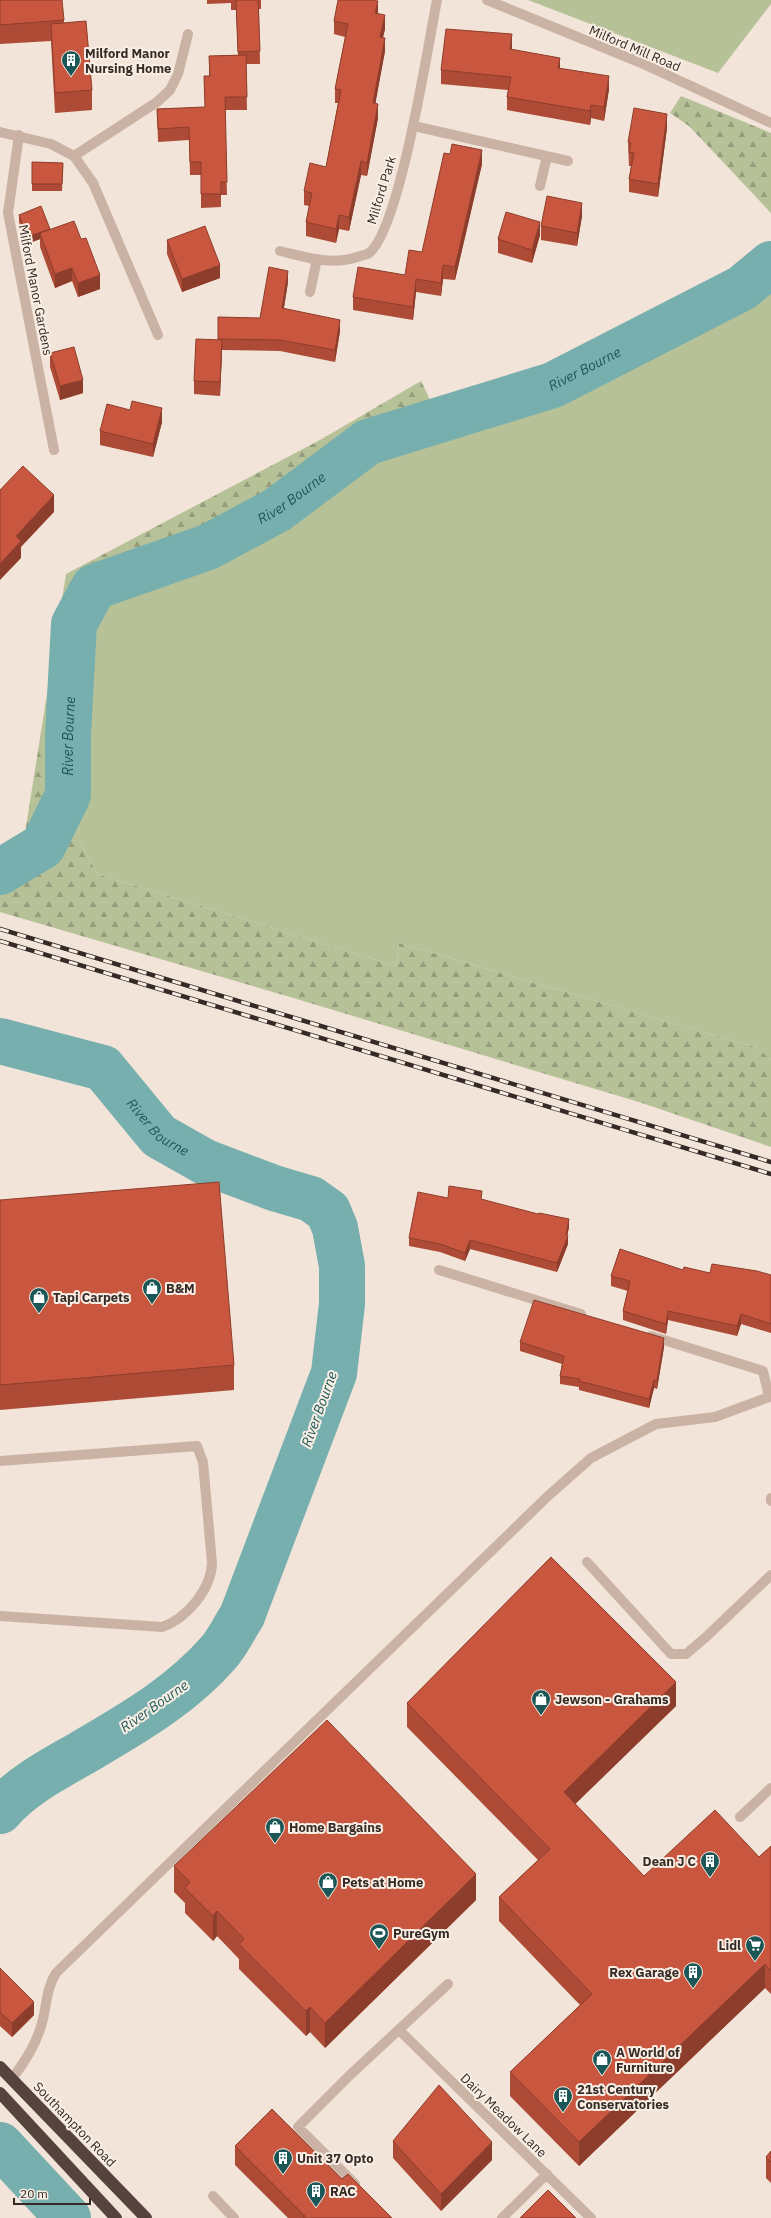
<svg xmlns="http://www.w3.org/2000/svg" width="771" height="2218" viewBox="0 0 771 2218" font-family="'IBM Plex Sans',sans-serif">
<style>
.green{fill:#b6c198}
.forest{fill:url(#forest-firs)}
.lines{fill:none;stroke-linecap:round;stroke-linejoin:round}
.river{stroke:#76afae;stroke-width:46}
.minor{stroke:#cab3a4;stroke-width:10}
.highway{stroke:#56433d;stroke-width:12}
.rail-casing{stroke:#352a26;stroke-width:4.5}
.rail{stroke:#f9eee4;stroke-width:3;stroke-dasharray:9;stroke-linecap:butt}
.wall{fill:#ad4b36}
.shaded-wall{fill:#8d3d2c}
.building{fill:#c9573f;stroke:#8d3d2c}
.labels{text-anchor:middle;stroke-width:4;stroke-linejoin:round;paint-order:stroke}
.street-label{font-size:13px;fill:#352a26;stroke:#f9eee4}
.poi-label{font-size:13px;font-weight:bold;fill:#352a26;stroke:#f9eee4;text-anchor:start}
.water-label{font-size:14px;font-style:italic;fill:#1b5757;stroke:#f9eee4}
</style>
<defs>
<pattern id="forest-firs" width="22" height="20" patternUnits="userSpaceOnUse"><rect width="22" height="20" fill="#b6c198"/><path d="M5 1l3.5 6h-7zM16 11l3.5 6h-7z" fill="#959d7c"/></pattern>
</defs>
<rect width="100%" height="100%" fill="#f2e4d8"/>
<path class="green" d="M 528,0 L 771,0 L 771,4 L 718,73 Z
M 771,278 L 771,1060 L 758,1048 L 399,943 L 396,966 L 97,874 L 78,837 L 87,658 L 97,618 L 112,598 L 370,461 L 622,369 Z"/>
<path class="forest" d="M 681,96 L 771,133 L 771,213 L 689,126 L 670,113 Z
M 421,381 L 446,433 L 370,461 L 112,598 L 97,618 L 87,658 L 78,837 L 97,874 L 396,966 L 399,943 L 758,1048 L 771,1060 L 771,1147 L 642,1103 L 290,997 L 0,912 L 0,846 L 25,833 L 66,574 L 320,440 Z"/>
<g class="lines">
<g class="river">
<path id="s1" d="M 0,872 L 43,846 L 68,795 L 68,735 L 74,624 L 94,587 L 208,547 L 277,510 L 368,442 L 553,385 L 742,288 L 771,264"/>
<path id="s2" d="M 0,1041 L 103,1068 L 159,1136 L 205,1162 L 274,1188 L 311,1199 L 328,1211 L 335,1228 L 342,1266 L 342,1304 L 334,1373 L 242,1616 C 234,1628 228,1642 219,1652 C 181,1696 131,1724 82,1753 C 54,1769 21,1786 0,1811"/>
<path d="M 0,2145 L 68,2218"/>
</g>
<path class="minor" d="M 487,0 L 639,62 L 771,123
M 414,126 L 568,161
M 0,132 L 51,144 L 74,156 L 93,183 L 158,335
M 19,135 L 8,213 L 54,450
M 74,156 L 157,102 L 170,90 L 178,74 L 188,34
M 540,186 L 547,156
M 280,251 C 306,257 331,266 357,257 C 360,256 366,255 369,253 C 400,229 428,45 437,0
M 310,292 L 317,259
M 439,1270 L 581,1314
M 0,1461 L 197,1446 L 203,1462 L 212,1563 C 211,1590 186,1619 162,1627 L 0,1616
M 771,1498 L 771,1501
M 587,1562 L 671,1654 L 686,1654 L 706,1637 L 771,1575
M 740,1817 L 771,1788
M 399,2030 L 591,2218
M 12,2079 C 25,2061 36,2045 42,2023 C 47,2005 46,1989 56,1973 L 548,1496 L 591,1458 L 656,1424 L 715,1417 L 769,1397 L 763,1371 L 651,1336
M 355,2184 L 298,2127 L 350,2075 L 448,1984
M 213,2196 L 234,2218
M 502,2218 L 547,2174"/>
<path class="highway" d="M 0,2067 L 146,2218
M 0,2093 L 116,2218"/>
<defs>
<path id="rail" d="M 0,929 L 771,1162
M 0,941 L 771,1174"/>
</defs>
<use href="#rail" class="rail-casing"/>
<use href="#rail" class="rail"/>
</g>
<path class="wall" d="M 0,0 L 64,20 L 64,23 L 92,90 L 92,110 L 55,113 L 51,41 L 0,44 Z
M 207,0 L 261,0 L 261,9 L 259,9 L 260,64 L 246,64 L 247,110 L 225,110 L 227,195 L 221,195 L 221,207 L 201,208 L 201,175 L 190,175 L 189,140 L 158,142 L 157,109 L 205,107 L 204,76 L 209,76 L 209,56 L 238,55 L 236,10 L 231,10 L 231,3 L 207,4 Z
M 378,13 L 385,29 L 383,37 L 385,51 L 375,103 L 378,118 L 367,176 L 361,175 L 349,231 L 339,229 L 336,243 L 306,236 L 306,222 L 309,206 L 304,205 L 304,191 L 326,167 L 338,103 L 335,103 L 335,89 L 345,37 L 334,34 L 334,21 Z
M 512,49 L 560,68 L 609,89 L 604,121 L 591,118 L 590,125 L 507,110 L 507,97 L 508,90 L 441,84 L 441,70 Z
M 667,128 L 658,197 L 629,192 L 629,179 L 631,166 L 629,166 L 628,142 Z
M 32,162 L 63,163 L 62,191 L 32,191 Z
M 482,164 L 455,280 L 443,279 L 441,296 L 416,292 L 413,320 L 353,310 L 353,297 L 405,275 L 422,252 Z
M 19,215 L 50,229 L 100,289 L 78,297 L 72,281 L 55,288 L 40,247 L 40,239 L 27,244 L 19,222 Z
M 582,216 L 577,246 L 541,240 L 541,226 Z
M 540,235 L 532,263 L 498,253 L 498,239 Z
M 167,240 L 220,278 L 182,292 L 167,254 Z
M 288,282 L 284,308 L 340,331 L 335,362 L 280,351 L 222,350 L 220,396 L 194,394 L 194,381 L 218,340 L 218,317 L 260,318 Z
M 50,353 L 83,393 L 60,400 L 50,367 Z
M 162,422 L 153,457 L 100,445 L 100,431 Z
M 448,1198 L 482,1200 L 569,1227 L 567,1236 L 568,1244 L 557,1272 L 470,1249 L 465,1261 L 440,1252 L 409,1246 L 409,1238 Z
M 0,1200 L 234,1365 L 234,1390 L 0,1410 Z
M 683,1270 L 710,1273 L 771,1275 L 771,1333 L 741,1324 L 737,1336 L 668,1320 L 666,1334 L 623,1320 L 623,1311 L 628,1291 L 611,1286 L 611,1276 Z
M 520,1342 L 664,1347 L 657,1389 L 654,1388 L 649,1408 L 579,1390 L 579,1387 L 560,1384 L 560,1376 L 562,1364 L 520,1351 Z
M 407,1703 L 676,1706 L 575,1804 L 644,1876 L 759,1857 L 771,1846 L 771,1994 L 765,1988 L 579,2166 L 510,2096 L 510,2072 L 580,2005 L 499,1921 L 499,1897 L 538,1860 L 407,1727 Z
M 174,1866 L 476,1900 L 325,2048 L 310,2032 L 306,2036 L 239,1969 L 239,1959 L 217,1936 L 213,1941 L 185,1913 L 185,1903 L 174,1892 Z
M 0,1968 L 34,2015 L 12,2037 L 0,2026 Z
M 393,2141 L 492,2160 L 441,2211 L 393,2158 Z
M 235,2146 L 342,2179 L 392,2218 L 288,2218 L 235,2165 Z
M 771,2151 L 771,2183 L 766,2178 L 766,2157 Z"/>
<path class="shaded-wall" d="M 378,1 L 378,15 L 375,13 Z
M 385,15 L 385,29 L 380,50 L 380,37 Z
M 512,34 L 512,48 L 510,62 L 510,49 Z
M 385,38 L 385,51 L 373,117 L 373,103 Z
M 560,58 L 560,72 L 558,68 Z
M 609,76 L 609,89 L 604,121 L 604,107 Z
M 378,104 L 378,118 L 367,176 L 367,163 Z
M 591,105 L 591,118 L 590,125 L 590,111 Z
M 667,114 L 667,128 L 658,197 L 658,184 Z
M 482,150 L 482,164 L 455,280 L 455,267 Z
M 361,161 L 361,175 L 349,231 L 349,217 Z
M 582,203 L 582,216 L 577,246 L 577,233 Z
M 339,215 L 339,229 L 336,243 L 336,229 Z
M 540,222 L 540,235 L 532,263 L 532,250 Z
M 50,229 L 50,236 L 40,233 L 40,239 L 27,244 L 27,237 Z
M 220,265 L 220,278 L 182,292 L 182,279 Z
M 443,265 L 443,279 L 441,296 L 441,283 Z
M 72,268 L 72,281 L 55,288 L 55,274 Z
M 288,271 L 288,282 L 282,319 L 282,308 Z
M 100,275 L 100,289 L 78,297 L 78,283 Z
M 416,279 L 416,292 L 413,320 L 413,307 Z
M 340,320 L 340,331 L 335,362 L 335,350 Z
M 222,340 L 222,354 L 220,396 L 220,382 Z
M 83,380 L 83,393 L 60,400 L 60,386 Z
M 162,408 L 162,422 L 153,457 L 153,444 Z
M 54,495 L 54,512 L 21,547 L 21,558 L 0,580 L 0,564 L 16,536 Z
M 569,1219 L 569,1227 L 567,1237 L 568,1236 L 568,1244 L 557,1272 L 557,1263 L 566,1235 Z
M 470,1240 L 470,1249 L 465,1261 L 465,1253 Z
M 668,1311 L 668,1320 L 666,1334 L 666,1324 Z
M 741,1314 L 741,1324 L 737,1336 L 737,1326 Z
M 664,1338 L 664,1347 L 657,1389 L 657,1380 Z
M 654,1380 L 654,1388 L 649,1408 L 649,1399 Z
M 676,1682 L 676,1706 L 564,1815 L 564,1792 Z
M 476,1874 L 476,1900 L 325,2048 L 325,2023 Z
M 217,1911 L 217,1936 L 213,1941 L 213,1916 Z
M 765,1964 L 765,1988 L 579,2166 L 579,2142 Z
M 34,2002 L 34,2015 L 12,2037 L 12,2023 Z
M 310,2007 L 310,2032 L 306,2036 L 306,2011 Z
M 492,2142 L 492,2160 L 441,2211 L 441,2194 Z"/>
<path class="building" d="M 0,0 L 62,0 L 64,20 L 0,25 Z
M 236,0 L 258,0 L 260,51 L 238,52 Z
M 338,0 L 372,0 L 378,1 L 375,13 L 385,15 L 380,37 L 385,38 L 373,103 L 378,104 L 367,163 L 361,161 L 349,217 L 339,215 L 336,229 L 306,222 L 312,193 L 304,191 L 310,163 L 326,167 L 341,90 L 335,89 L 348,24 L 334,21 Z
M 86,21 L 92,90 L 55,93 L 51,24 Z
M 446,29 L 512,34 L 510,49 L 560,58 L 558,68 L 609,76 L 604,107 L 591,105 L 590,111 L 507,97 L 511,77 L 441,70 Z
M 246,55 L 247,97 L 225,97 L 227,182 L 221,182 L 221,194 L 201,194 L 201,162 L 190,162 L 189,127 L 158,129 L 157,109 L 205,107 L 204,76 L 210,76 L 209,56 Z
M 634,108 L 667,114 L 658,184 L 629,179 L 634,153 L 629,152 L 631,143 L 628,142 Z
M 452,144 L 482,150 L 455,267 L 443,265 L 441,283 L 416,279 L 413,307 L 353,297 L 358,267 L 405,275 L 409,250 L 422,252 L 444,153 L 450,154 Z
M 32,162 L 63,163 L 62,184 L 32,184 Z
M 547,196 L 582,203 L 577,233 L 541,226 Z
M 41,206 L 50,229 L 27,237 L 19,215 Z
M 506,212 L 540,222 L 532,250 L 498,239 Z
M 74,221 L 81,239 L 86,238 L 100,275 L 78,283 L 72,268 L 55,274 L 40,233 Z
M 205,226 L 220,265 L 182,279 L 167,240 Z
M 269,267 L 288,271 L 282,308 L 340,320 L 335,350 L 280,340 L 218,339 L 218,317 L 260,318 Z
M 196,339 L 222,340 L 220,382 L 194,381 Z
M 74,347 L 83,380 L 60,386 L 50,353 Z
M 132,401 L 162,408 L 153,444 L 100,431 L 107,404 L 130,410 Z
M 23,466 L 54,495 L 16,536 L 21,541 L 0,564 L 0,490 Z
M 219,1182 L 234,1365 L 0,1385 L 0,1200 Z
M 449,1186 L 482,1191 L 481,1199 L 538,1214 L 539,1213 L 569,1219 L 566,1235 L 568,1236 L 557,1263 L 470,1240 L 465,1253 L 440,1244 L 409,1238 L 418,1192 L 448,1198 Z
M 620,1249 L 683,1270 L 684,1267 L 710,1273 L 712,1264 L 757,1271 L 771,1275 L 771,1324 L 741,1314 L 737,1326 L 668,1311 L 666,1324 L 623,1311 L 630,1281 L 611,1276 Z
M 534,1300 L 664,1338 L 657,1380 L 654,1380 L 649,1399 L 579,1381 L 580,1379 L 560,1376 L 564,1356 L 520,1342 Z
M 551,1557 L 676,1682 L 564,1792 L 644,1876 L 715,1810 L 759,1857 L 771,1846 L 771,1971 L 765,1964 L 579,2142 L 510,2072 L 592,1994 L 499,1897 L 550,1849 L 407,1703 Z
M 327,1720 L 476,1874 L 325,2023 L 310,2007 L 306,2011 L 239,1944 L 244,1939 L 217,1911 L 213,1916 L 185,1888 L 190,1882 L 174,1866 Z
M 0,1968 L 34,2002 L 12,2023 L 0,2012 Z
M 439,2085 L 492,2142 L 441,2194 L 393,2141 Z
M 272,2109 L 342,2179 L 348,2174 L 392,2218 L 303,2218 L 305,2216 L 235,2146 Z
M 771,2151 L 771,2162 L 766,2157 Z
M 548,2190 L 576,2218 L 520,2218 Z"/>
<defs>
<symbol id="building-pin" viewBox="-11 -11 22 30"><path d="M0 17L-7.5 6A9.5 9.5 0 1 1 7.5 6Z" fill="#1b5757" stroke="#f9eee4"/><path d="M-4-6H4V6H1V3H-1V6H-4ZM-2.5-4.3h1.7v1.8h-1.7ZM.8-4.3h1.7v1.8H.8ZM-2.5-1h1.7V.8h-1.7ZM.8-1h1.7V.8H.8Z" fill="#fff"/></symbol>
<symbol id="shop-pin" viewBox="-11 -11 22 30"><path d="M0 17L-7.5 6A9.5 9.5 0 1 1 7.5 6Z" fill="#1b5757" stroke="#f9eee4"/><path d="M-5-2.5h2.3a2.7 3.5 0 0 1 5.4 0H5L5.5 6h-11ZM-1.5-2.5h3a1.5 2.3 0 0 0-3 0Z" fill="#fff"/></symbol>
<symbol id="stadium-pin" viewBox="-11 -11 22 30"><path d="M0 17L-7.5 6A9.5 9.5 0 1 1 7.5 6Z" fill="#1b5757" stroke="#f9eee4"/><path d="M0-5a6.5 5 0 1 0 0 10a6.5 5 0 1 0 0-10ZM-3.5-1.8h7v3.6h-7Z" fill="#fff"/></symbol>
<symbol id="supermarket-pin" viewBox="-11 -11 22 30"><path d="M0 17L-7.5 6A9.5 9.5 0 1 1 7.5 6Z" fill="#1b5757" stroke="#f9eee4"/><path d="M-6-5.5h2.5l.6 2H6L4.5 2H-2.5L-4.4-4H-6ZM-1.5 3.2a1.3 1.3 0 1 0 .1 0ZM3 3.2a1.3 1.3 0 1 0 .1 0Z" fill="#fff"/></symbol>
</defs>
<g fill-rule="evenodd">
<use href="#building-pin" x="60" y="49" width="22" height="30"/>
<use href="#shop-pin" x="141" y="1277" width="22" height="30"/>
<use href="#shop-pin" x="28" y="1286" width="22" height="30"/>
<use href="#shop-pin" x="530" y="1688" width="22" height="30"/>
<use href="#shop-pin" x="264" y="1816" width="22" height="30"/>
<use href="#building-pin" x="699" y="1850" width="22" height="30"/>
<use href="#shop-pin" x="317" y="1871" width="22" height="30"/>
<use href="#stadium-pin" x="368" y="1922" width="22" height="30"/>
<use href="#supermarket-pin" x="744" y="1934" width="22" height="30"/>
<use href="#building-pin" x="682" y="1961" width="22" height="30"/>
<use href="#shop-pin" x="591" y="2048" width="22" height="30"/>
<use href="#building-pin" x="552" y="2085" width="22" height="30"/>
<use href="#building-pin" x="272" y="2147" width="22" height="30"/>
<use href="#building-pin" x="305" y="2180" width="22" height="30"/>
</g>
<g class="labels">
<g class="street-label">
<text transform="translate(635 48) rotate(23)" y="5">Milford Mill Road</text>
<text transform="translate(381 190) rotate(-73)" y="5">Milford Park</text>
<text transform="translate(36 290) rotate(79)" y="5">Milford Manor Gardens</text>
<text transform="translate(504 2115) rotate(44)" y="5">Dairy Meadow Lane</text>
<text transform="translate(75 2124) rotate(46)" y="5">Southampton Road</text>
</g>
<g class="poi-label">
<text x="85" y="58">Milford Manor<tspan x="85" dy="15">Nursing Home</tspan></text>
<text x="166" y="1293">B&amp;M</text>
<text x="53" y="1302">Tapi Carpets</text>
<text x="555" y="1704">Jewson - Grahams</text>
<text x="289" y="1832">Home Bargains</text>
<text x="696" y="1866" text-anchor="end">Dean J C</text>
<text x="342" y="1887">Pets at Home</text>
<text x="393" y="1938">PureGym</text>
<text x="741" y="1950" text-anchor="end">Lidl</text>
<text x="679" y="1977" text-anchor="end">Rex Garage</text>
<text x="616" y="2057">A World of<tspan x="616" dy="15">Furniture</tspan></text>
<text x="577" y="2094">21st Century<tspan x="577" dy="15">Conservatories</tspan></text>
<text x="297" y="2163">Unit 37 Opto</text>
<text x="330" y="2196">RAC</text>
</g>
<g class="water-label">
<text dy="5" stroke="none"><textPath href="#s1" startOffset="862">River Bourne</textPath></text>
<text dy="5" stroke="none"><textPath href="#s1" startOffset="538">River Bourne</textPath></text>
<text dy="5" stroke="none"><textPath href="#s1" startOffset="166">River Bourne</textPath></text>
<text dy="5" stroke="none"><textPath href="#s2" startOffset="188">River Bourne</textPath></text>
<text transform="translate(319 1409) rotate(-70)" y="5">River Bourne</text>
<text transform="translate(154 1706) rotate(-35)" y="5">River Bourne</text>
</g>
</g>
<path d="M14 2198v6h76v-6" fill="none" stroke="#352a26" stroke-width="2"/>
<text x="20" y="2198" font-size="12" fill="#352a26" stroke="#f9eee4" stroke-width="3" paint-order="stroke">20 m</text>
</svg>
